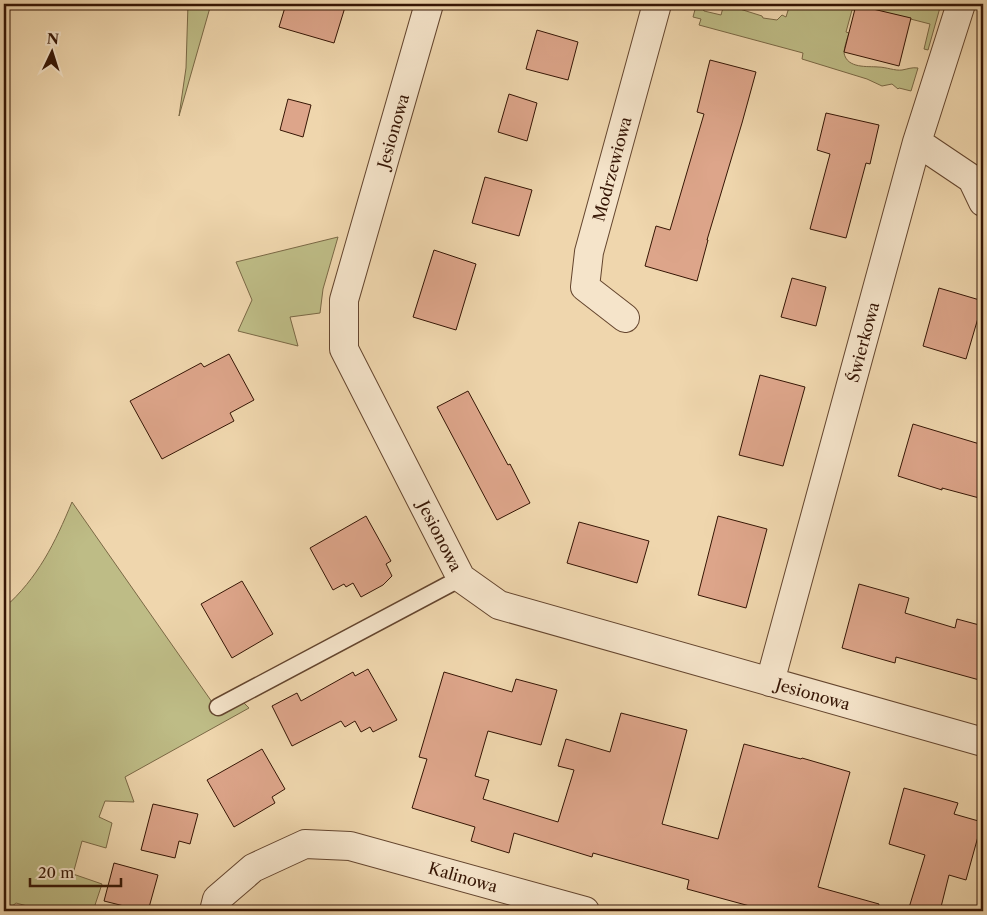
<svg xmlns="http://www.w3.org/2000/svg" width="987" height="915" viewBox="0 0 987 915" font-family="'Libre Caslon Text',serif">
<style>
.green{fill:#bebc86;stroke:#7a6845}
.building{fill:#dda58a;stroke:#351504}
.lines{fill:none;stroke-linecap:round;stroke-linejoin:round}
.lane-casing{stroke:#64452e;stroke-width:19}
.street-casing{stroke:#64452e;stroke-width:30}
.lane{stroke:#f5e4ca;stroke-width:16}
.street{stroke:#f5e4ca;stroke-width:28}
.labels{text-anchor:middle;stroke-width:4;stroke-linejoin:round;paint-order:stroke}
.street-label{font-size:16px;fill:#351504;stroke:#f5e4ca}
</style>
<rect width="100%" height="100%" fill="#efd6ad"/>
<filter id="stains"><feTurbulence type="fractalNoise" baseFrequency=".004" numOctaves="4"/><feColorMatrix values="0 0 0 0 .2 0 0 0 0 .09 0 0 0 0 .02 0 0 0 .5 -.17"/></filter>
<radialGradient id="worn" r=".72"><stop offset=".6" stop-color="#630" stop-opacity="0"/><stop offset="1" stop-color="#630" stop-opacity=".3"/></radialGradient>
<path class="green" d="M 188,4 L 211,4 L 179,116 L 186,68 Z
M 724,4 L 762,16 L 763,18 L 777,20 L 782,15 L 786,17 L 790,4 L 941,4 L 928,50 L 924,49 L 930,24 L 856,5 L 854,10 L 852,10 L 846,32 L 849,33 C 847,39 844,48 844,53 C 847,69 868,66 878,67 C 886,67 895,71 902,70 C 908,69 912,67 918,68 L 911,91 L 899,88 L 898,89 L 892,84 L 882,86 L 867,79 L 802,59 L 803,53 L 699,25 L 701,19 L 693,17 L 696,6 L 702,7 L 704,11 L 721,15 Z
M 338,237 L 323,289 L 320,313 L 290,317 L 298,346 L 238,331 L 252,300 L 236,262 Z
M 72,502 L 212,702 L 232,691 L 249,708 L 125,777 L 134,802 L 105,801 L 99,817 L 112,823 L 106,848 L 82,841 L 73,874 L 102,884 L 93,911 L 63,910 L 62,911 L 46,911 L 16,903 L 6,911 L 4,911 L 4,608 C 38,578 55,543 72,502 Z"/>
<path class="building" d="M 286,4 L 346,4 L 334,43 L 279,27 Z
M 856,5 L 911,18 L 899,66 L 844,52 Z
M 537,30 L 578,42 L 568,80 L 526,69 Z
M 710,60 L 756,72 L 742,123 L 707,240 L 708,240 L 697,281 L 645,266 L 656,226 L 670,230 L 704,114 L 697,112 Z
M 509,94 L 537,103 L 527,141 L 498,132 Z
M 288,99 L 311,105 L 303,137 L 280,130 Z
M 826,113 L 879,125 L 870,164 L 866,163 L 846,238 L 810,229 L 830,154 L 817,150 Z
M 485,177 L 532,190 L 519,236 L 472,223 Z
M 434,250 L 476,264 L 456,330 L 413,317 Z
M 792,278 L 826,287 L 816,326 L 781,317 Z
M 939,288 L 983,301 L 966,359 L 923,346 Z
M 229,354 L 254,400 L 230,413 L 234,421 L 162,459 L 130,401 L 201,363 L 204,367 Z
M 760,375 L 805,387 L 783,466 L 739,455 Z
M 468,391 L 508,465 L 510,464 L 530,503 L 497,520 L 437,407 Z
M 913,424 L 983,445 L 983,499 L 942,488 L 942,490 L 898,476 Z
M 366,516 L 391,561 L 386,564 L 392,576 L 383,585 L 361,597 L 353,583 L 346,587 L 344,584 L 333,590 L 310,548 Z
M 718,516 L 767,529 L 746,608 L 698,595 Z
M 579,522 L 649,541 L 637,583 L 567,563 Z
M 242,581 L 273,634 L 232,658 L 201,604 Z
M 859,584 L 909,598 L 905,613 L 955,628 L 957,619 L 983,626 L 983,681 L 896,657 L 895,663 L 842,648 Z
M 368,669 L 397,720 L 373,732 L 370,727 L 361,732 L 355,721 L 345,727 L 341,721 L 292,746 L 272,706 L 297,693 L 301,701 L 353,672 L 355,676 Z
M 444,672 L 512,692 L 516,679 L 557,690 L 541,745 L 488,731 L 475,776 L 489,780 L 483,799 L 558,822 L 574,770 L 558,766 L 566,739 L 610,752 L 621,713 L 687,730 L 662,824 L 718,839 L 744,744 L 801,759 L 802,758 L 850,772 L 818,887 L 879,904 L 878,911 L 768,911 L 687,889 L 689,880 L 593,853 L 592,857 L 514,833 L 509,853 L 471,841 L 475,827 L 412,808 L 427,759 L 419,757 Z
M 262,749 L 285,789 L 272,797 L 275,803 L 234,827 L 207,780 Z
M 904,788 L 958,803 L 954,814 L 982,822 L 966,880 L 949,875 L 940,911 L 908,911 L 925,855 L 889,844 Z
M 153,804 L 198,814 L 190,844 L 179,841 L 175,858 L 141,850 Z
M 114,863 L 158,875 L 148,911 L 123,911 L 124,906 L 104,901 Z"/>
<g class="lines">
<defs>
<path id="lane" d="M 218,707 L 461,578"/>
<path id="street" d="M 429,4 L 344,300 L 344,349 L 461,578 L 499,605 L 983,742
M 917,142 L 972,179 L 983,202
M 625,318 L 585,287 L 589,252 L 657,4
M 770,682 L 917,142 L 961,4
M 214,911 L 217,899 L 253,868 L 305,844 L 350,846 L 585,911"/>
</defs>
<use href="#lane" class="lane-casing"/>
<use href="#street" class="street-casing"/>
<use href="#lane" class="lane"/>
<use href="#street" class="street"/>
</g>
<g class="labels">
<g class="street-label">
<text transform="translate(393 131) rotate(-74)" y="6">Jesionowa</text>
<text transform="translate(612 169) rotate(-75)" y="6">Modrzewiowa</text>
<text transform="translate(863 342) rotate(-75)" y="6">Świerkowa</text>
<text transform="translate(440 536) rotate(63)" y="6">Jesionowa</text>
<text transform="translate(813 694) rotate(16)" y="6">Jesionowa</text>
<text transform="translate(463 877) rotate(16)" y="6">Kalinowa</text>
</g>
</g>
<rect width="987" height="915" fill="none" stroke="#efd6ad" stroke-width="20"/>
<rect x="5" y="5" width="977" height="905" fill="none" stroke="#351504" stroke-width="2.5"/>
<rect x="10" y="10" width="967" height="895" fill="none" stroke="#351504"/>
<g transform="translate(52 52) rotate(4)" stroke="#f5e4ca" stroke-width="4" paint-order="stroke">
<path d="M0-4L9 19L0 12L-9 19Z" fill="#351504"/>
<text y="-8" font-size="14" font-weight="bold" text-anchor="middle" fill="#351504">N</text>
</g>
<path d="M30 878v8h91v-8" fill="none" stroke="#351504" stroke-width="2.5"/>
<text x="38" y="878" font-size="15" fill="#351504" stroke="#f5e4ca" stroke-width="4" paint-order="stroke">20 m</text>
<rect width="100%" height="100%" filter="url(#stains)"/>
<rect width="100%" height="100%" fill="url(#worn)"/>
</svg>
